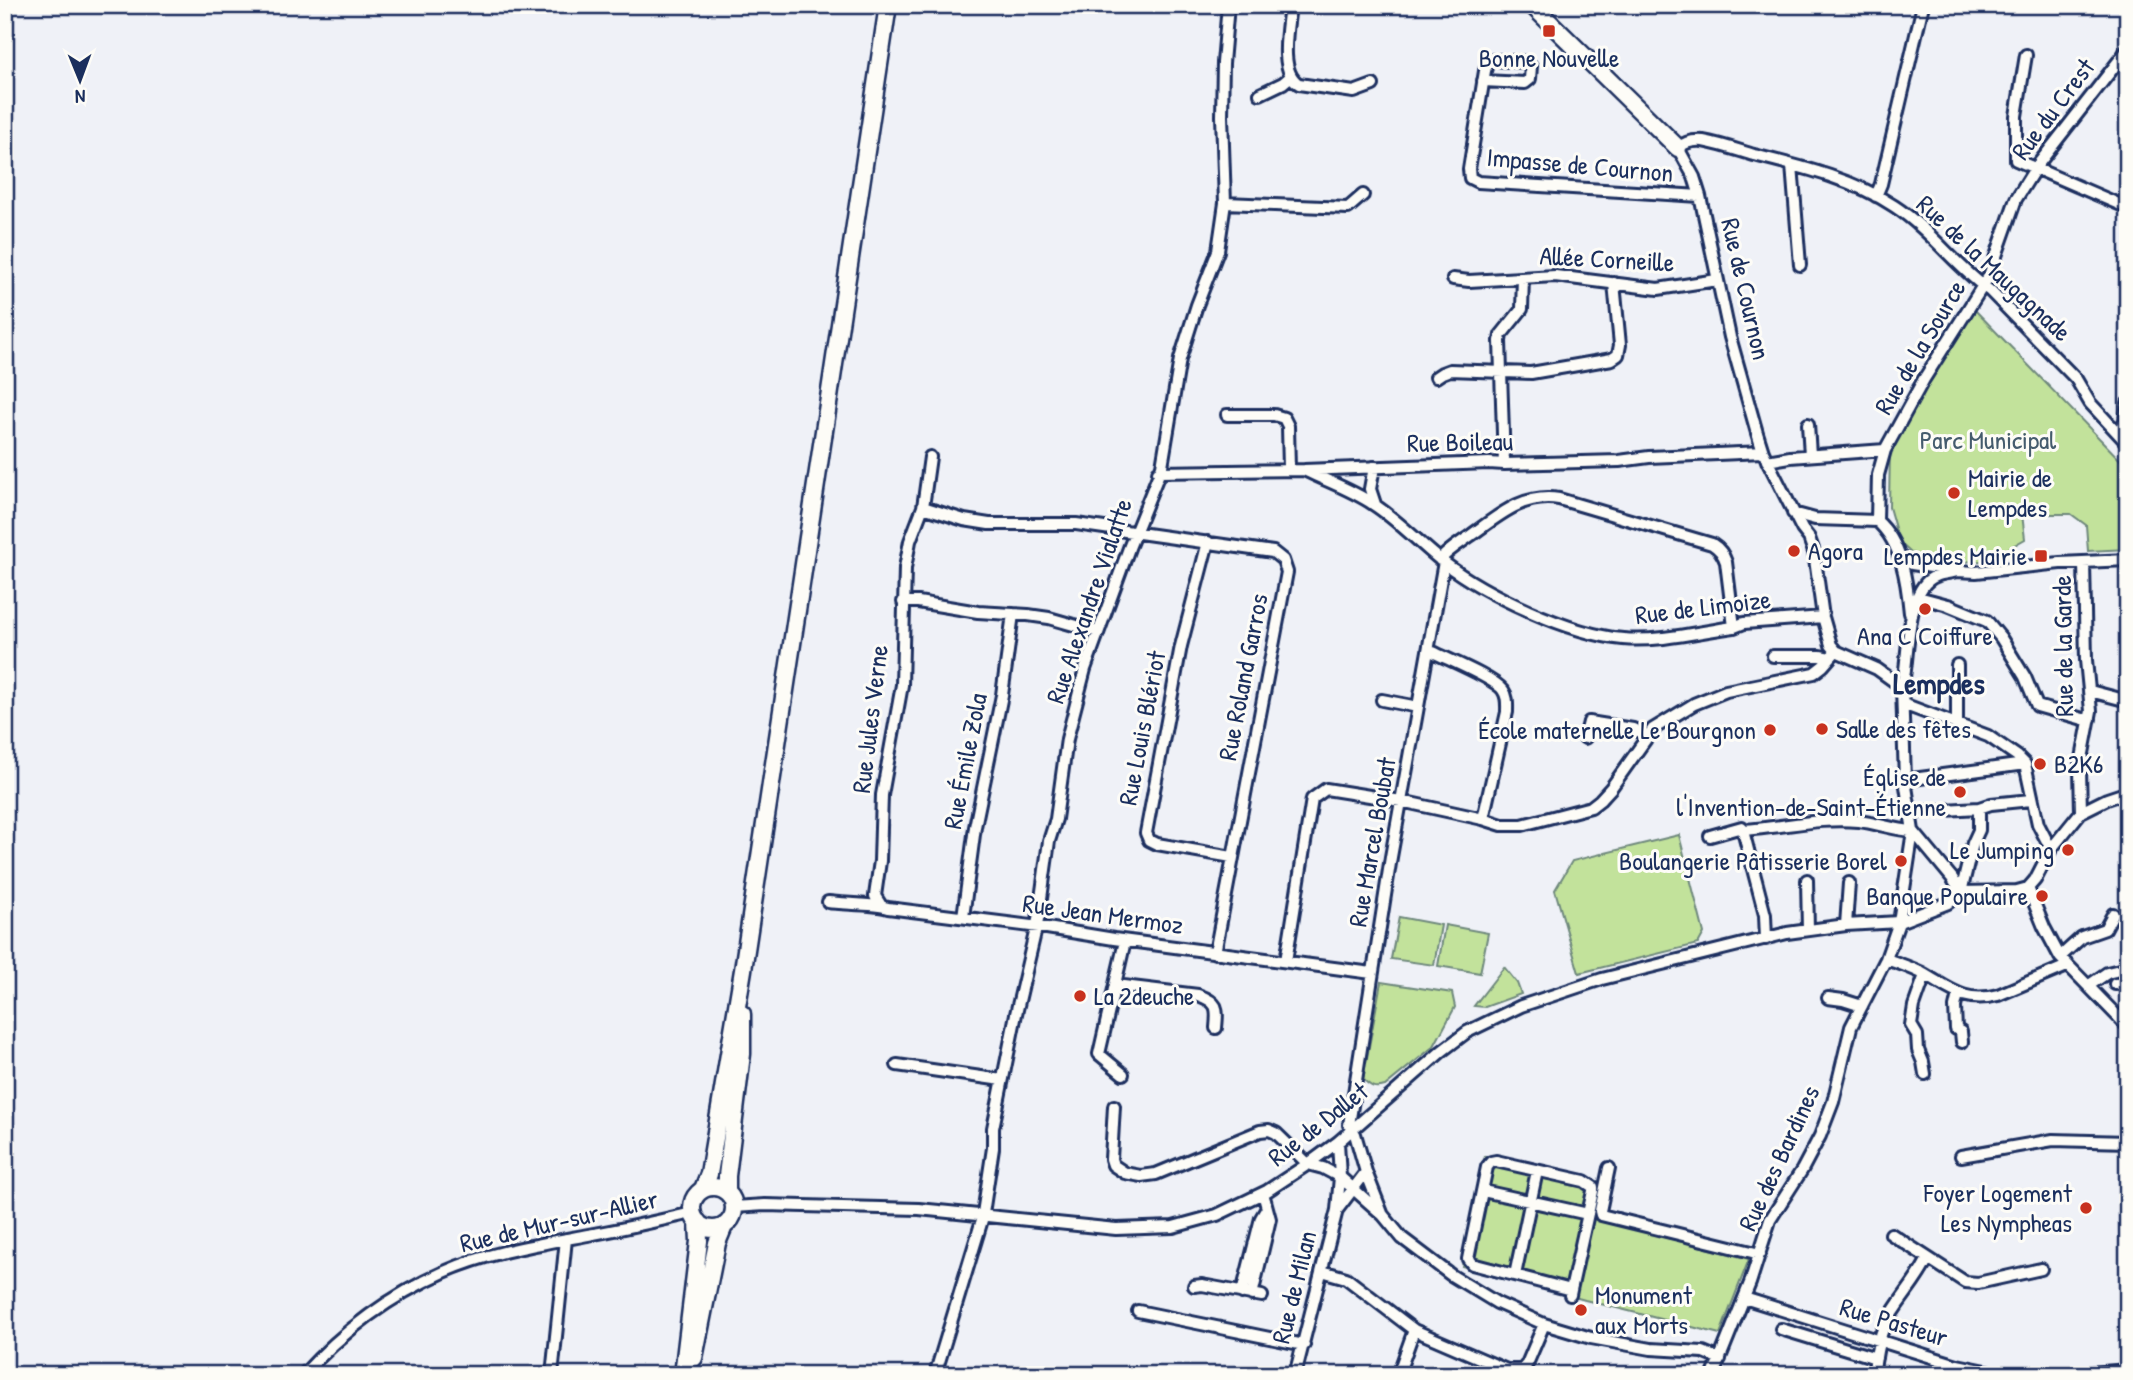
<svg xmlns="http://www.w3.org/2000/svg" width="2133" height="1380" viewBox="0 0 2133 1380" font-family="'Patrick Hand',sans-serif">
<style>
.green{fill:#c2e29b;stroke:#6e887c;stroke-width:2}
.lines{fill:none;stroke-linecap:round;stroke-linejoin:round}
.street-casing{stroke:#1b2f5e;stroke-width:16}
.secondary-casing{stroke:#1b2f5e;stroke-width:21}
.street{stroke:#fdfcf7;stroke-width:10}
.secondary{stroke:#fdfcf7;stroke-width:16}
.poi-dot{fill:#c8321e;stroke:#fdfcf7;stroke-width:2.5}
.labels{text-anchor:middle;stroke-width:6;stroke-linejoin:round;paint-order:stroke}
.poi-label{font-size:26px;fill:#1b2f5e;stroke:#fdfcf7;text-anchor:end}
.street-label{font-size:26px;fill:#1b2f5e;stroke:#fdfcf7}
.park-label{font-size:26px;fill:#455c6d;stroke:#fdfcf7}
.quarter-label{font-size:30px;font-weight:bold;fill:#1b2f5e;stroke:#fdfcf7}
</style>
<rect width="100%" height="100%" fill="#eff1f7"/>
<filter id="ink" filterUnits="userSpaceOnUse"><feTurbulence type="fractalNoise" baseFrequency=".0143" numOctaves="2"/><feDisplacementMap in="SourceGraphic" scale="14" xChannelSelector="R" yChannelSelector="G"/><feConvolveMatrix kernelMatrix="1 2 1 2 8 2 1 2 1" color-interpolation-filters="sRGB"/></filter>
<g filter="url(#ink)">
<path class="green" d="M 1973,308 L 2128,468 L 2128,549 L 2088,551 L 2086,525 L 2071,514 L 2022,514 L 2025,539 L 1986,561 L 1948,562 L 1929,558 L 1911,553 L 1899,542 L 1889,507 L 1890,448 Z
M 1679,835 L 1704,933 L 1698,944 L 1579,973 L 1555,890 L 1572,861 Z
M 1399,917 L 1441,925 L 1434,965 L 1391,959 Z
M 1445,925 L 1488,933 L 1480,973 L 1438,966 Z
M 1504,967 L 1517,983 L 1521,994 L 1485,1007 L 1474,1006 Z
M 1381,982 L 1452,993 L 1455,1007 L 1434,1046 L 1385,1086 C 1374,1089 1371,1087 1363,1079 Z
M 1485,1156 L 1600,1182 L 1594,1219 L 1749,1259 L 1720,1334 L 1585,1300 L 1462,1266 Z"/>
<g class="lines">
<defs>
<path id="street" d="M 1290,5 C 1288,27 1278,72 1299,84 L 1354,92 L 1373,85
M 2026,55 L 2016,116 L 2016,160 L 2128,208
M 1483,81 L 1525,83 L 1530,79 L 1531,66 L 1527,62 L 1494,60 L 1487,64 L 1485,71 L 1469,169 L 1470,178 L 1478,182 L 1700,196
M 1260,94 L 1283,83 L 1290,77
M 1792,165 L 1800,265
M 1876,196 L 1881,184 L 1923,5
M 1225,203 L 1348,208 L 1363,195
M 1453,279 L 1469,281 L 1555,276 L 1658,289 L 1717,280
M 1436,377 L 1442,373 L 1450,370 L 1531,373 L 1612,359 L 1618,355 L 1620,345 L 1614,283
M 1227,415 L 1274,415 L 1284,418 L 1288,426 L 1289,469
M 1808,424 L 1810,455
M 2118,433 L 2125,421 L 2128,403
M 1767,461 L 1790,457 L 1885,450
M 1504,464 L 1500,341 L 1501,335 L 1522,309 L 1523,278
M 1374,467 L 1370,489 L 1375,504
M 1306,471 C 1329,482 1352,490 1373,504 C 1398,520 1419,543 1443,562 C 1486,595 1569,634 1623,639 C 1659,642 1698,632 1734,627 L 1744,623 L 1823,617
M 1158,472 L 1304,470 L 1489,463 L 1504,464 L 1619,461 L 1649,457 L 1763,452
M 923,507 L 964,520 L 989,524 L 1076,524 L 1273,552 L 1283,560 L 1287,572 L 1215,953
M 1793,513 L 1815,519 L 1877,521 C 1902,543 1907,582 1910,613
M 1877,521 L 1878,475 L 1885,450 L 1924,379 L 1989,276 L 2016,199 L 2036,167 L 2128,49
M 1208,542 L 1181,646 L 1146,833 L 1149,840 L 1157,844 L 1232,857
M 1899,556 L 1912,564 L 1957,571 L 1976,572 L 2060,563 L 2128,560
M 1440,560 C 1448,550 1460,543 1470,536 C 1498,516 1523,493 1559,499 L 1712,544 C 1720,549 1723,554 1726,562 L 1734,627
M 1918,597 L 1948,605 L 1987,621 L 2001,638 L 2025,677 L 2037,706 L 2083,719 L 2090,719
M 903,602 L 918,602 L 978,612 L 1028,615 L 1049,618 L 1098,632
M 1428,652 L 1433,652 C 1449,660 1494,678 1503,690 C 1508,697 1507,704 1507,712 L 1483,819
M 1773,656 L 1820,656 L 1830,658
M 1902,687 L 1877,669 L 1836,651 L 1831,645 L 1823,617 L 1814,552 L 1809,538 L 1802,529 L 1763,452 L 1757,433 L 1730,337 L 1700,196 L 1694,177 L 1678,148 C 1685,142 1693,140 1703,141 C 1720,144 1737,150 1754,155 C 1802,167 1853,179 1894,206 C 1931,230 1955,266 1990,291 L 2076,379 L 2090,403 L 2128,444
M 2090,691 L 2128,701
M 1382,700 L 1418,707
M 1903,704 L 1988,736 L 2017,756 L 2025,764 L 2038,824 L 2051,849
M 1957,724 L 1957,665
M 1585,738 L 1589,722 L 1633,729 L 1648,736
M 1905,780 L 2025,764
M 1910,812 L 1979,808 L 1991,804 L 2031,800
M 2081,812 L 2080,769 L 2091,711 L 2086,660 L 2084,562
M 1743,830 C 1782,828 1819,817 1858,821 C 1877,823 1894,830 1913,831
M 1913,831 L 1952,878 L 1961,892
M 1710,836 L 1742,827 L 1765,915 L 1766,939
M 1807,880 L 1808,930
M 2028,888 L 2044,927 L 2060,957 L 2128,1027
M 1961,892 L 1973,843 L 1979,830 L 1979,808
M 828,902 C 842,904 878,904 888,908 L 1047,928 L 1114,939 L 1372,973
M 880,904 L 875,896 L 880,861 L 882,795 L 902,685 L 905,568 L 910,541 L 923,507 L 930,457
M 963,917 L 975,827 L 1002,695 L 1013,614
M 1846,925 L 1849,883
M 2060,957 L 2082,937 L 2105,929 L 2113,914
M 1886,959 C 1898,963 1910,967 1922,973 C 1949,988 1964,1004 1998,995 L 2067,966
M 1286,961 L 1312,799 L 1326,789 L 1401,801 L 1483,819 L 1502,825 L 1522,825 L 1591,807 L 1600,800 L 1611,788 L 1653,729 L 1694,704 L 1726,691 L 1814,673 L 1823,666 L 1836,651
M 2115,984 L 2128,983
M 1115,985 L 1198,995 C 1218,1002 1218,1007 1216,1028
M 2088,986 L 2107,973 L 2128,968
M 1958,994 L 1955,1007 L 1956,1029 L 1961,1032 L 1962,1042
M 1828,998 L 1843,1000 L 1862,1006
M 897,1065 L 1002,1080
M 1123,1074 L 1099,1054 L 1125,941
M 1925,1074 L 1923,1062 L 1918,1050 L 1917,1035 L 1911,1025 L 1914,1006 L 1925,975
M 1114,1106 L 1111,1159 L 1113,1165 L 1125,1173 L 1141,1176 L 1156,1174 L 1260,1131 L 1269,1130 L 1276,1133 L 1308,1164 L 1323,1168 L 1340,1177 L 1383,1215 L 1402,1238 L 1451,1275 L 1497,1303 L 1544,1324 L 1591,1338 L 1651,1349 L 1703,1352 L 1720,1359
M 1961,1156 L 2053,1140 L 2128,1142
M 1609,1168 L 1600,1211 L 1601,1215 L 1760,1254
M 1483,1191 L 1588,1214
M 734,1207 L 765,1205 L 919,1209 L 1116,1229 L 1173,1227 L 1217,1215 L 1267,1191 L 1308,1164 L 1338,1142 L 1442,1051 L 1467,1032 L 1521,1006 L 1602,979 L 1787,933 L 1846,925 L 1899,922 L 1948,903 L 1961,892 L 2017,891 L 2028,888 L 2035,880 L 2051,849 L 2081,812 L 2107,799 L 2128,792
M 1337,1210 L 1366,1172
M 1382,1213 L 1366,1172 L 1355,1134 L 1349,1125 L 1391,857 L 1444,562
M 1891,1234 L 1965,1282 L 1978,1283 L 2041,1269
M 1322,1271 L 1346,1278 L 1414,1330 L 1507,1370 L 1522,1370 L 1527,1364 L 1544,1324
M 1515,1275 L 1537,1171
M 1194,1286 L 1202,1285 L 1262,1296
M 1242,1293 L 1261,1218 L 1267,1208
M 1252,1295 L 1270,1219 L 1263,1193
M 1570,1295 L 1571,1290 L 1593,1191 L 1593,1187 L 1584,1181 L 1496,1161 L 1491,1162 L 1487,1167 L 1468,1259 L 1472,1264 L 1571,1290
M 1744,1298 L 1957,1365 L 2001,1374 L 2032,1375
M 1138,1311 L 1304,1345
M 1781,1329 L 1876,1358
M 303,1375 C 343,1331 390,1296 444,1272 C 489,1252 540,1244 588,1235 C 623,1229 658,1221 692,1213
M 552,1375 L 566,1239
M 935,1375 L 982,1220 L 993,1148 L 993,1128 L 1016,1014 L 1038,920 L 1049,841 L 1056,819 L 1067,739 L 1085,669 L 1129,548 L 1162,466 L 1180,359 L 1197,305 L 1218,251 L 1225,203 L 1222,116 L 1223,63 L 1228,5
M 1295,1375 L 1337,1210 L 1340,1177 L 1338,1142
M 1398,1375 L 1414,1330
M 1713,1375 L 1750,1283 L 1770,1220 L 1802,1170 L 1820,1136 L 1833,1102 L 1851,1027 L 1886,959 L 1899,922 L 1913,831 L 1905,780 L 1902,687 C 1910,659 1904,588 1936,576 C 1942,573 1951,573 1957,571
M 1873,1375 C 1876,1359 1877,1342 1884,1327 C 1896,1302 1917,1283 1928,1258
M 2066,1375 L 2128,1370"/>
<path id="secondary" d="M 1532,5 L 1678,148
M692 1208a21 21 0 1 1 42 0a21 21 0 1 1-42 0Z
M 703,1189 L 709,1174 L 743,970 L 888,5
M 727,1192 L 727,1176 L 742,1054 L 742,1014
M 694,1358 L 717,1243 L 724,1226
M 683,1375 L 699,1241 L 698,1222"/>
</defs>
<use href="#street" class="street-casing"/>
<use href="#secondary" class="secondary-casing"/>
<use href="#street" class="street"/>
<use href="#secondary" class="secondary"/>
</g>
</g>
<g class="poi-dot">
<rect x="1542" y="24" width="14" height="14" rx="3.5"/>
<circle cx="1954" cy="493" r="7"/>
<circle cx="1794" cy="551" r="7"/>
<rect x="2034" y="549" width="14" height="14" rx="3.5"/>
<circle cx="1925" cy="609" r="7"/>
<circle cx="1822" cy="729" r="7"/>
<circle cx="1770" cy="730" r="7"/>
<circle cx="2040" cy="764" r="7"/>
<circle cx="1960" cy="792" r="7"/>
<circle cx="2068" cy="850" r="7"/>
<circle cx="1901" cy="861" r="7"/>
<circle cx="2042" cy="896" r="7"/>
<circle cx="1080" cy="996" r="7"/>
<circle cx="2086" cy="1208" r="7"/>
<circle cx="1581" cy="1310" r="7"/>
</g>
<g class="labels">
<g class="poi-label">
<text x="1549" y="67" text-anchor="middle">Bonne Nouvelle</text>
<text x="1968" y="487" text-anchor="start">Mairie de<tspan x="1968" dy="30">Lempdes</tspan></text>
<text x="1808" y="560" text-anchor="start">Agora</text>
<text x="2027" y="565">Lempdes Mairie</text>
<text x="1925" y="645" text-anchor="middle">Ana C Coiffure</text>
<text x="1836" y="738" text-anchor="start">Salle des fêtes</text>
<text x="1756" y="739">École maternelle Le Bourgnon</text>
<text x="2054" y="773" text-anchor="start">B2K6</text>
<text x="1946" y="786">Église de<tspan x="1946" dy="30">l'Invention-de-Saint-Étienne</tspan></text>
<text x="2054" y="859">Le Jumping</text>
<text x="1887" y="870">Boulangerie Pâtisserie Borel</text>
<text x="2028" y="905">Banque Populaire</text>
<text x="1094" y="1005" text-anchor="start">La 2deuche</text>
<text x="2072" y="1202">Foyer Logement<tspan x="2072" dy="30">Les Nympheas</tspan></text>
<text x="1595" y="1304" text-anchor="start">Monument<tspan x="1595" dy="30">aux Morts</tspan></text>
</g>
<g class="street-label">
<text transform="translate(2053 109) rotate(-53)" y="9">Rue du Crest</text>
<text transform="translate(1580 165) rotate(5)" y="9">Impasse de Cournon</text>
<text transform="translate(1607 259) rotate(3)" y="9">Allée Corneille</text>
<text transform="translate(1994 268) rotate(43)" y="9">Rue de la Maugagnade</text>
<text transform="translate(1746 289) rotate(77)" y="9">Rue de Cournon</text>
<text transform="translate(1920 347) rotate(-59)" y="9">Rue de la Source</text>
<text transform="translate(1460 442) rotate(-1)" y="9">Rue Boileau</text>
<text transform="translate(1089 601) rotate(-71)" y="9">Rue Alexandre Vialatte</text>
<text transform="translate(1703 607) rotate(-7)" y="9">Rue de Limoize</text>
<text transform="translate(2063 646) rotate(-91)" y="9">Rue de la Garde</text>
<text transform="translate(1243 677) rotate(-79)" y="9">Rue Roland Garros</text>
<text transform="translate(870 719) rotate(-83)" y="9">Rue Jules Verne</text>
<text transform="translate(1142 728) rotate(-79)" y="9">Rue Louis Blériot</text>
<text transform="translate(965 761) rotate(-79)" y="9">Rue Émile Zola</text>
<text transform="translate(1372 842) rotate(-80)" y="9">Rue Marcel Boubat</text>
<text transform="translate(1103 914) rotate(8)" y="9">Rue Jean Mermoz</text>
<text transform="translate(1318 1124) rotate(-38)" y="9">Rue de Dallet</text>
<text transform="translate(1779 1158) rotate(-65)" y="9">Rue des Bardines</text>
<text transform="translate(559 1221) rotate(-13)" y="9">Rue de Mur-sur-Allier</text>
<text transform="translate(1294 1287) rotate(-76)" y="9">Rue de Milan</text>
<text transform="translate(1894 1322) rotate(17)" y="9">Rue Pasteur</text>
</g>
<g class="park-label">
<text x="1988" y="449">Parc Municipal</text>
</g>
<g class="quarter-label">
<text x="1939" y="694">Lempdes</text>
</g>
</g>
<rect width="2133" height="1380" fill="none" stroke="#fdfcf7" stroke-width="28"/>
<rect x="14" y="14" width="2105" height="1352" fill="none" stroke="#1b2f5e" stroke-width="2.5" filter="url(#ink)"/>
<g transform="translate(80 80) rotate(179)" stroke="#fdfcf7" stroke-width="5" paint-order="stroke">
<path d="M0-5L12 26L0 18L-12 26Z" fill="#1b2f5e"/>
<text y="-10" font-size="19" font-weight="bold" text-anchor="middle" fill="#1b2f5e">N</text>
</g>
</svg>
